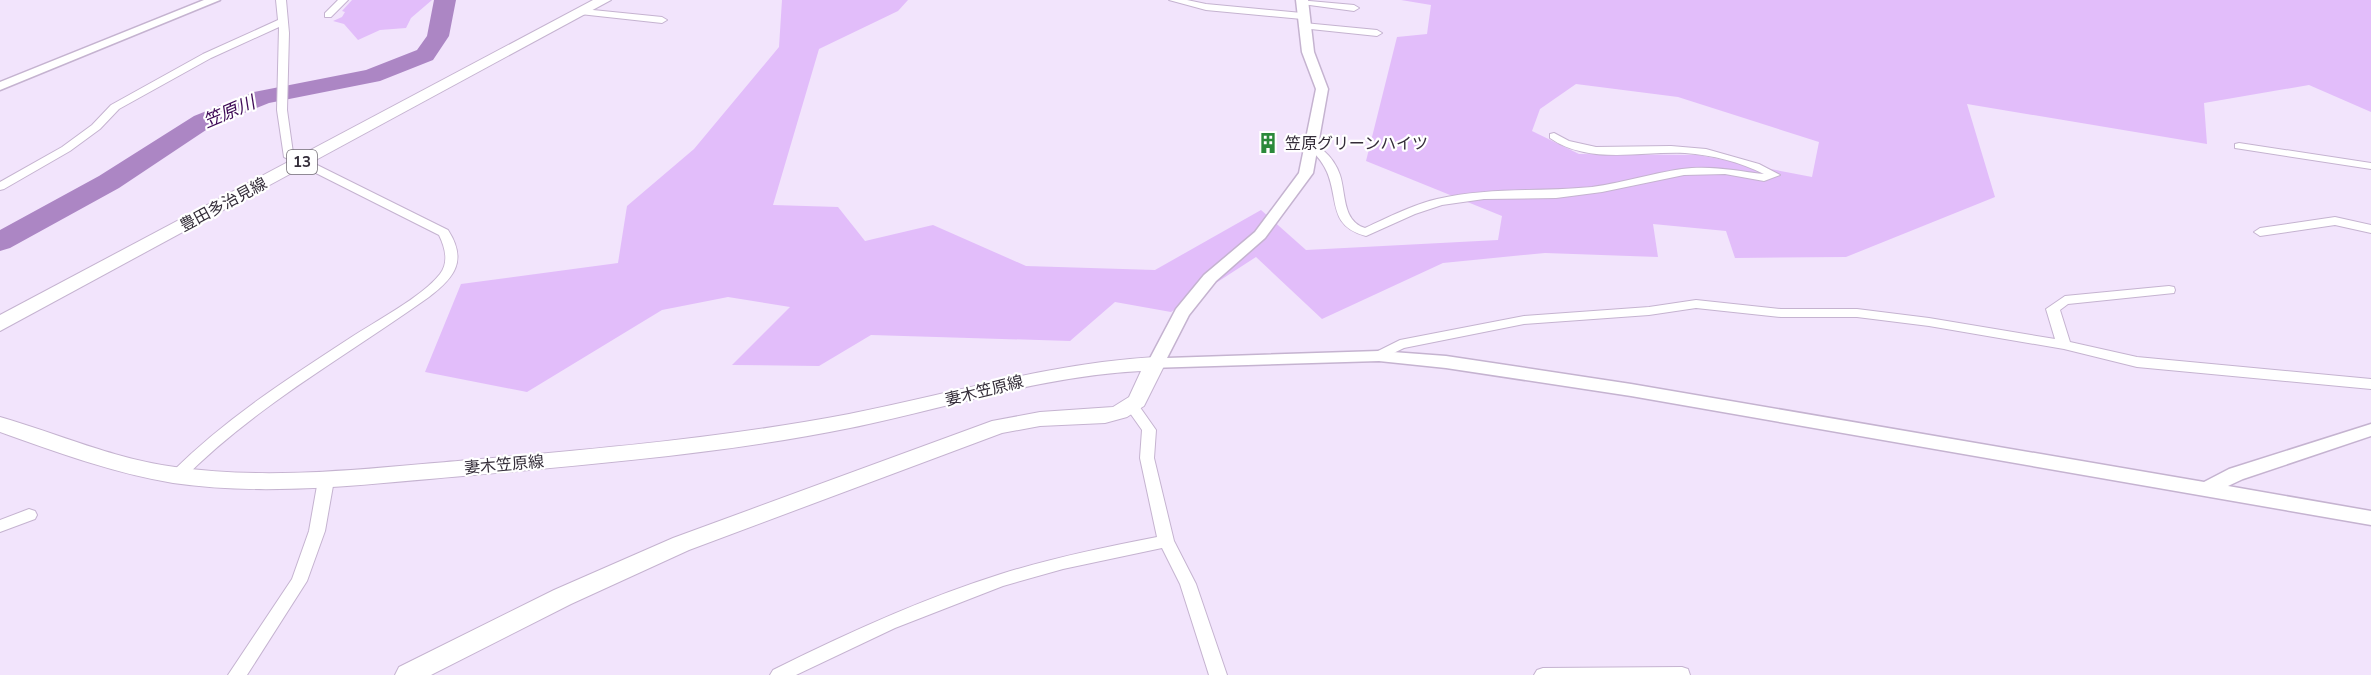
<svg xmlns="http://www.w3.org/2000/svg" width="2371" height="675" viewBox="0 0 2371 675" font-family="'Nunito Sans','Noto Sans JP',sans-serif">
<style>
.green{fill:#e2bdfa;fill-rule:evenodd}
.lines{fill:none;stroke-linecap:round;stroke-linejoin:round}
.river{fill:#ac86c4;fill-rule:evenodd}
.minor-casing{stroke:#c5b3d0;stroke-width:2}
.tertiary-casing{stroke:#c5b3d0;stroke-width:3}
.secondary-casing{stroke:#c5b3d0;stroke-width:2}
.primary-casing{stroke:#c5b3d0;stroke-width:2}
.minor{fill:#fff;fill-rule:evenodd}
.tertiary{fill:#fff;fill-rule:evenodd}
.secondary{fill:#fff;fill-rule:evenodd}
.primary{fill:#fff;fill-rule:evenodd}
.labels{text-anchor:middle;stroke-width:4.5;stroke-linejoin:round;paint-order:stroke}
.shield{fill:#fff;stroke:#716c74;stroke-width:1.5}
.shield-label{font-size:15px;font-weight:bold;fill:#342d39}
.poi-label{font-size:16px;fill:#342d39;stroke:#fff;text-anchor:start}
.street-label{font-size:16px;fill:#342d39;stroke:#fff}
.water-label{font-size:18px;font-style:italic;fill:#3f0b57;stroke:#fff}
</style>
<rect width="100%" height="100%" fill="#f2e4fc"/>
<path class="green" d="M 352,0 L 432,0 L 411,18 L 406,28 L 380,30 L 358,40 L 344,24 L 333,21 L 342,17 L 345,12 L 342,11 Z
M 782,0 L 908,0 L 898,11 L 819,49 L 773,205 L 838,207 L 865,241 L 933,225 L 1026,266 L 1155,270 L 1261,210 L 1306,250 L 1498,240 L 1502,216 L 1366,161 L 1397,37 L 1427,34 L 1431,5 L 1401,0 L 2371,0 L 2371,112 L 2309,85 L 2204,103 L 2207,144 L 1967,104 L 1995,197 L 1846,257 L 1735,258 L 1726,231 L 1653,224 L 1658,257 L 1545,253 L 1443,263 L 1322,319 L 1256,257 L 1171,312 L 1115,302 L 1070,341 L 871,335 L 819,366 L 732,365 L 790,307 L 728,297 L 662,310 L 527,392 L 425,372 L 461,284 L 618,263 L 627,206 L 694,149 L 779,47 ZM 1576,84 L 1678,97 L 1819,142 L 1812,177 L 1698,155 L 1579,154 L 1532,131 L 1540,109 Z"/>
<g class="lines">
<path class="river" d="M 434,0 L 456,0 L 449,36 L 433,60 L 380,81 L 269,103 L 212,126 L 119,188 L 10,248 L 0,251 L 0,230 L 99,176 L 194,116 L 254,92 L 366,70 L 417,50 L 427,36 Z"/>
<defs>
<path id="minor" d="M 276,0 L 286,0 L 289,33 L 287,110 L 293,153 L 448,230 C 468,261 454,278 429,297 C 345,357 255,406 182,480 L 172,480 L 169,476 L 172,472 C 225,419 287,379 350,338 C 376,321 422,297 440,274 C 449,263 445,247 439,235 L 284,157 L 277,110 L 279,27 L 211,58 L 119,109 L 100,129 L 70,151 L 4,189 L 0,190 L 0,182 L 62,147 L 92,125 L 111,105 L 203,54 L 278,20 Z
M 338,0 L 348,0 L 331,17 L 325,17 L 325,13 Z
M 1169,0 L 1187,0 L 1206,4 L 1302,13 L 1307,16 L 1302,19 L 1206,10 Z
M 1298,0 L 1354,5 L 1359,8 L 1354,11 L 1302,4 Z
M 583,9 L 662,17 L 667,20 L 662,23 L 580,14 L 578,12 Z
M 1304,23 L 1377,30 L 1382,33 L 1377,36 L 1301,28 L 1299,26 Z
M 1554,133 L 1569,141 L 1596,147 L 1671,146 L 1706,149 L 1759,164 L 1780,175 L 1764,181 L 1725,174 L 1684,175 L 1602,192 L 1556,198 L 1484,199 L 1442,205 L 1415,214 L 1366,236 C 1328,226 1339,200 1327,172 C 1322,160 1313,152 1304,142 L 1310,139 C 1316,141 1320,146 1324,151 C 1331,157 1337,166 1340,175 C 1346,193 1342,221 1365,228 C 1389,217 1412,205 1437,199 C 1488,187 1541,192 1592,187 C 1623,183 1652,173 1682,169 C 1710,165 1737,171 1764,174 C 1740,162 1712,155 1685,153 C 1641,151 1588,165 1550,138 L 1550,134 Z
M 2239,143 L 2371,163 L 2371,169 L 2235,148 L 2235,144 Z
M 2335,217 L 2371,225 L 2371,233 L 2335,225 L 2260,236 L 2254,232 L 2260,228 Z
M 2169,286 L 2174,287 L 2175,290 L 2174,293 L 2068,304 L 2060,310 L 2070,342 L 2137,357 L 2371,379 L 2371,389 L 2137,367 L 2064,349 L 1929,326 L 1857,317 L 1781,317 L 1696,308 L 1649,315 L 1524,324 L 1404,348 L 1379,360 L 1372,356 L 1374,353 L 1400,340 L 1524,316 L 1649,307 L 1696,300 L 1781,309 L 1857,309 L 1929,318 L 2055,339 L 2046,309 L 2065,296 Z
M 1132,401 L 1137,403 L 1156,430 L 1154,458 L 1174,541 L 1196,584 L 1227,675 L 1209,675 L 1180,584 L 1162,548 L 1063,569 L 1003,586 L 895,628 L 796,675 L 770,675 L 773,670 C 847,633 922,599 1001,574 C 1052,558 1105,547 1157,537 L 1140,458 L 1142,430 L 1125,406 Z
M 326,474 L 331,476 L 334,480 L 325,531 L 307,581 L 247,675 L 228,675 L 292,579 L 309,531 L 318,480 L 321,476 Z
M 29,509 L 35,511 L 37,515 L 35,519 L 0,532 L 0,520 Z
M 1682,667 L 1688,669 L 1690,675 L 1534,675 L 1537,670 L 1543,668 Z"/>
<path id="tertiary" d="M 204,0 L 220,0 L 0,90 L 0,82 Z
M 1296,0 L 1308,0 L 1314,52 L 1328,89 L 1313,173 L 1265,238 L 1216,281 L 1189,315 L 1167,358 L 1379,351 L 1446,356 L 1631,384 L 2204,482 L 2229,469 L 2371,424 L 2371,436 L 2243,479 L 2228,486 L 2371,511 L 2371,525 L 1631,396 L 1446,368 L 1379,361 L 1149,368 L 1147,364 L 1176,309 L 1204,275 L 1255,232 L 1299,173 L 1316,89 L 1302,52 Z"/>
<path id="secondary" d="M 1155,357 L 1162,359 L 1165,364 L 1144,406 L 1127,417 L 1105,423 L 1040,426 L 1002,433 L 689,550 L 571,604 L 431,675 L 395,675 L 399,667 L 554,590 L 673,538 L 992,421 L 1040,412 L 1113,407 L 1129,397 L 1141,371 C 1042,376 947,408 850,428 C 723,454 593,464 463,476 C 367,484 269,497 173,483 C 113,473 56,452 0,432 L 0,417 C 59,434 114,459 175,467 C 273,481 371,468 469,460 C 596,449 723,438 849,414 C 951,394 1050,363 1155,357 Z"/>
<path id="primary" d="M 593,0 L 611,0 L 0,331 L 0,315 Z"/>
</defs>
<use href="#minor" class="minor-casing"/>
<use href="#tertiary" class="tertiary-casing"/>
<use href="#secondary" class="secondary-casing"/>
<use href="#primary" class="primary-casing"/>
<use href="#minor" class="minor"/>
<use href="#tertiary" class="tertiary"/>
<use href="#secondary" class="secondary"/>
<use href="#primary" class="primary"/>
</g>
<defs>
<symbol id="building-bare" viewBox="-9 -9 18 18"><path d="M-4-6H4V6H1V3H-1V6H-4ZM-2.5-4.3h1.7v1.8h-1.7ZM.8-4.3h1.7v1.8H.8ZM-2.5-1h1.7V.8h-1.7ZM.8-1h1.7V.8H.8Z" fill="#2b893b" stroke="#fff" stroke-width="2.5" paint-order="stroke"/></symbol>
</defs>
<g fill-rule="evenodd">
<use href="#building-bare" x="1253" y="128" width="30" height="30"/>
</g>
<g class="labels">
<rect class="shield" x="287" y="150" width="30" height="24" rx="4.5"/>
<g class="shield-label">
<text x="302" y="167">13</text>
</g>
<g class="poi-label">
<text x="1285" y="149">笠原グリーンハイツ</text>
</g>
<g class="street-label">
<text transform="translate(223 204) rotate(-28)" y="6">豊田多治見線</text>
<text transform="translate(984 390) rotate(-14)" y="6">妻木笠原線</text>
<text transform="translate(504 464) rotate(-5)" y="6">妻木笠原線</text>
</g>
<g class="water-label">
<text transform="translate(229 112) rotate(-23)" y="6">笠原川</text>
</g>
</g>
</svg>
